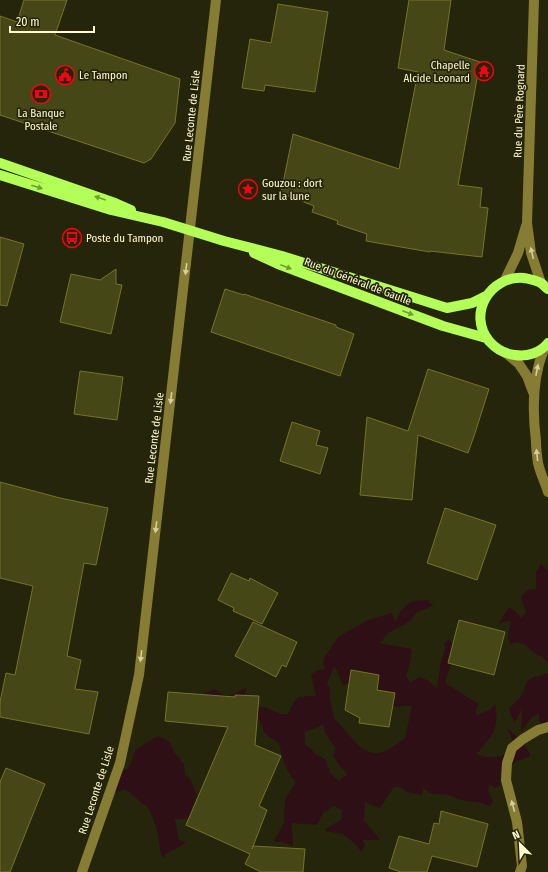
<svg xmlns="http://www.w3.org/2000/svg" width="548" height="872" viewBox="0 0 548 872" font-family="'Fira Sans Condensed',sans-serif">
<style>
.green{fill:#2f0f16;fill-rule:evenodd}
.building{fill:#464717;stroke:#737527}
.lines{fill:none;stroke-linecap:round;stroke-linejoin:round}
.minor{stroke:#877c34;stroke-width:10}
.major{stroke:#b3ff57;stroke-width:10}
.oneway{fill:#739d35}
.oneway2{fill:#d5cf99}
.labels{text-anchor:middle;stroke-width:3.5;stroke-linejoin:round;paint-order:stroke}
.poi-label{font-size:11px;fill:#fffcd0;stroke:#25250c;text-anchor:start}
.street-label{font-size:11px;fill:#fffcd0;stroke:#25250c}
</style>
<rect width="100%" height="100%" fill="#25250c"/>
<path class="green" d="M 541,564 L 548,570 L 548,663 L 542,657 L 531,651 L 526,645 L 517,642 L 510,644 L 508,636 L 511,621 L 502,622 L 498,625 L 509,607 L 515,611 L 521,618 L 526,612 L 521,597 L 527,590 L 536,589 L 536,572 Z
M 428,600 L 431,604 L 434,605 L 416,613 L 410,621 L 388,633 L 380,643 L 412,649 L 410,663 L 406,676 L 410,682 L 420,677 L 427,680 L 437,688 L 441,661 L 445,650 L 444,643 L 449,639 L 455,649 L 455,654 L 446,678 L 446,684 L 479,704 L 476,709 L 476,715 L 490,710 L 495,704 C 497,712 497,726 493,733 C 489,740 482,747 477,754 C 493,761 500,754 516,753 L 515,745 L 507,728 L 524,743 L 531,756 L 517,761 L 501,773 L 500,786 L 494,788 L 490,784 L 488,790 L 493,801 L 490,807 C 479,800 474,803 462,800 C 457,799 452,796 447,795 C 438,794 431,796 423,788 L 422,795 L 407,792 L 400,787 L 394,787 C 389,794 385,801 380,808 L 371,805 L 365,802 L 364,821 L 375,833 L 380,840 L 363,840 L 365,846 L 361,851 L 354,843 L 343,834 L 325,831 L 327,828 L 341,820 L 342,810 L 334,806 L 323,813 L 317,825 L 292,823 L 293,846 L 281,842 L 274,842 L 277,835 L 284,823 L 284,812 L 285,800 L 296,782 C 286,772 282,758 279,744 L 277,742 L 265,734 L 256,713 L 197,696 L 215,689 C 230,702 233,692 247,688 L 243,699 L 240,701 L 260,707 L 267,708 L 280,714 L 288,714 L 293,704 L 298,697 L 316,696 L 311,674 L 319,670 L 325,669 L 323,664 L 324,658 L 338,637 L 366,621 L 392,613 L 395,622 L 401,610 L 412,601 ZM 334,666 L 338,672 L 343,686 L 350,682 L 374,685 L 391,703 L 396,707 L 406,706 L 412,706 L 405,738 C 399,742 389,750 383,752 C 375,755 364,751 359,746 L 334,718 L 330,699 L 330,688 L 327,684 ZM 323,725 L 325,733 L 336,749 L 333,755 L 339,765 L 348,775 L 343,777 L 339,781 L 330,773 L 326,760 L 314,753 L 312,749 L 305,745 L 305,732 Z
M 548,673 L 548,733 L 539,721 L 539,714 L 532,717 L 521,732 L 522,708 L 517,719 L 514,722 L 509,709 L 522,695 L 527,681 L 532,678 Z
M 158,736 L 169,741 L 174,752 L 184,764 L 185,775 L 190,779 L 197,795 L 192,808 L 191,817 L 185,819 L 175,819 L 179,840 L 186,842 C 180,848 172,850 165,854 L 165,858 L 161,855 L 157,829 L 149,809 L 125,789 L 112,793 L 116,773 L 127,769 L 132,761 L 133,754 L 138,748 Z"/>
<path class="building" d="M 24,0 L 67,0 L 55,35 L 180,79 L 175,123 L 151,159 L 144,163 L 0,115 L 0,16 L 17,22 Z
M 409,0 L 451,0 L 444,50 L 480,62 L 458,185 L 482,188 L 480,207 L 488,208 L 482,257 L 430,251 L 430,252 L 366,241 L 367,234 L 337,224 L 338,221 L 312,212 L 314,206 L 281,193 L 293,134 L 399,169 L 418,72 L 398,68 Z
M 278,4 L 328,12 L 315,92 L 265,85 L 264,91 L 242,88 L 250,39 L 271,43 Z
M 0,237 L 24,244 L 7,306 L 0,305 Z
M 116,269 L 116,284 L 122,285 L 111,334 L 60,322 L 71,274 L 100,280 Z
M 225,289 L 244,295 L 244,294 L 336,325 L 336,327 L 354,334 L 340,376 L 211,332 Z
M 428,369 L 489,389 L 475,433 L 468,453 L 418,435 L 412,500 L 360,495 L 367,417 L 408,431 Z
M 80,371 L 123,377 L 117,420 L 74,414 Z
M 292,422 L 320,431 L 316,445 L 328,448 L 320,474 L 280,461 Z
M 0,482 L 60,498 L 108,508 L 96,565 L 84,563 L 67,656 L 81,660 L 75,689 L 98,692 L 89,734 L 0,717 L 0,702 L 6,673 L 15,675 L 33,586 L 0,578 Z
M 445,508 L 496,525 L 477,580 L 427,563 Z
M 231,573 L 249,581 L 250,578 L 278,593 L 262,624 L 233,611 L 234,608 L 218,600 Z
M 459,620 L 505,632 L 494,675 L 448,663 Z
M 253,622 L 297,642 L 286,667 L 282,665 L 276,677 L 235,656 Z
M 351,670 L 379,675 L 377,690 L 395,693 L 389,727 L 359,723 L 360,718 L 345,710 Z
M 168,692 L 235,697 L 235,695 L 259,696 L 255,745 L 281,756 L 259,806 L 267,810 L 252,849 L 253,846 L 305,849 L 303,872 L 261,872 L 245,864 L 250,854 L 186,825 L 228,727 L 165,721 Z
M 6,768 L 45,784 L 10,872 L 0,872 L 0,782 Z
M 441,811 L 488,824 L 477,867 L 432,856 L 427,872 L 401,872 L 389,868 L 399,836 L 429,844 L 434,823 L 439,824 Z"/>
<g class="lines">
<path class="minor" d="M 534,0 L 527,223 L 531,253 L 541,283
M 505,280 L 518,253 L 526,226
M 545,347 C 532,376 532,409 536,441 C 536,448 537,456 538,463 C 540,473 545,482 548,492
M 507,354 L 519,364 L 527,376 L 533,392
M 82,872 L 120,763 L 139,675 L 216,0
M 520,872 L 522,866 L 517,822 L 506,780 L 507,763 L 512,748 L 523,739 L 538,730 L 548,727"/>
<path class="major" d="M 0,163 L 115,203 L 131,210
M 0,175 L 111,210 L 163,222 L 224,241 L 282,256 L 447,308 L 472,303 L 486,296
M 254,253 L 278,264 L 443,326 L 486,338
M 548,289 C 546,288 544,285 541,283 C 536,280 529,279 524,278 C 490,275 467,314 489,341 C 496,349 505,354 515,355 C 527,357 540,353 548,343"/>
</g>
<defs><path id="oneway-solid" d="M-6-.8H1V-3.2L6.5 0L1 3.2V.8H-6Z"/></defs>
<g class="oneway">
<use href="#oneway-solid" transform="translate(37 187) rotate(18)"/>
<use href="#oneway-solid" transform="translate(100 198) rotate(-161)"/>
<use href="#oneway-solid" transform="translate(286 267) rotate(21)"/>
<use href="#oneway-solid" transform="translate(408 313) rotate(21)"/>
</g>
<g class="oneway2">
<use href="#oneway-solid" transform="translate(532 253) rotate(-103)"/>
<use href="#oneway-solid" transform="translate(186 269) rotate(97)"/>
<use href="#oneway-solid" transform="translate(537 370) rotate(-79)"/>
<use href="#oneway-solid" transform="translate(171 398) rotate(97)"/>
<use href="#oneway-solid" transform="translate(537 455) rotate(-96)"/>
<use href="#oneway-solid" transform="translate(156 527) rotate(97)"/>
<use href="#oneway-solid" transform="translate(141 656) rotate(97)"/>
<use href="#oneway-solid" transform="translate(513 806) rotate(-105)"/>
</g>
<defs>
<symbol id="temple-ring" viewBox="-11 -11 22 22"><circle r="9.5" fill="#25250c" stroke="#fb0012" stroke-width="1.5"/><path d="M0-6L5-2H3V0L6.5 2.5H4V6H1.5V3h-3V6H-4V2.5H-6.5L-3 0V-2H-5Z" fill="#fb0012"/></symbol>
<symbol id="civic-ring" viewBox="-11 -11 22 22"><circle r="9.5" fill="#25250c" stroke="#fb0012" stroke-width="1.5"/><path d="M-.6-6.5H3V-4.5H.6V-3L4-1V1h2V6H-6V1h2V-1L-.6-3ZM-1.2 2.5V6h2.4V2.5Z" fill="#fb0012"/></symbol>
<symbol id="bank-ring" viewBox="-11 -11 22 22"><circle r="9.5" fill="#25250c" stroke="#fb0012" stroke-width="1.5"/><path d="M-6-4H6V4H-6ZM0-2.3a2.3 2.3 0 1 0 0 4.6a2.3 2.3 0 1 0 0-4.6Z" fill="#fb0012"/></symbol>
<symbol id="sight-ring" viewBox="-11 -11 22 22"><circle r="9.5" fill="#25250c" stroke="#fb0012" stroke-width="1.5"/><path d="M0-6L1.8-2.2L6-1.7L2.9 1.2L3.7 5.4L0 3.3L-3.7 5.4L-2.9 1.2L-6-1.7L-1.8-2.2Z" fill="#fb0012"/></symbol>
<symbol id="bus-ring" viewBox="-11 -11 22 22"><circle r="9.5" fill="#25250c" stroke="#fb0012" stroke-width="1.5"/><path d="M-5-6H5V4H4V6H2V4H-2V6H-4V4H-5ZM-3.5-4V0h7V-4ZM-3.5 1.2v1.5H-2V1.2ZM2 1.2v1.5H3.5V1.2Z" fill="#fb0012"/></symbol>
</defs>
<g fill-rule="evenodd">
<use href="#temple-ring" x="473" y="60" width="22" height="22"/>
<use href="#civic-ring" x="54" y="64" width="22" height="22"/>
<use href="#bank-ring" x="30" y="83" width="22" height="22"/>
<use href="#sight-ring" x="237" y="178" width="22" height="22"/>
<use href="#bus-ring" x="61" y="227" width="22" height="22"/>
</g>
<g class="labels">
<g class="poi-label">
<text x="470" y="69" text-anchor="end">Chapelle<tspan x="470" dy="13">Alcide Leonard</tspan></text>
<text x="79" y="79">Le Tampon</text>
<text x="41" y="117" text-anchor="middle">La Banque<tspan x="41" dy="13">Postale</tspan></text>
<text x="262" y="187">Gouzou : dort<tspan x="262" dy="13">sur la lune</tspan></text>
<text x="86" y="242">Poste du Tampon</text>
</g>
<g class="street-label">
<text transform="translate(519 111) rotate(-88)" y="4">Rue du Père Rognard</text>
<text transform="translate(191 116) rotate(-84)" y="4">Rue Leconte de Lisle</text>
<text transform="translate(358 281) rotate(21)" y="4">Rue du Général de Gaulle</text>
<text transform="translate(154 438) rotate(-83)" y="4">Rue Leconte de Lisle</text>
<text transform="translate(96 790) rotate(-72)" y="4">Rue Leconte de Lisle</text>
</g>
</g>
<g transform="translate(520 844) rotate(336)" stroke="#25250c" stroke-width="3" paint-order="stroke">
<path d="M0-3L7 15L0 10L-7 15Z" fill="#fffcd0"/>
<text y="-6" font-size="11" font-weight="bold" text-anchor="middle" fill="#fffcd0">N</text>
</g>
<path d="M10 26v6h84v-6" fill="none" stroke="#fffcd0" stroke-width="2"/>
<text x="16" y="26" font-size="12" fill="#fffcd0" stroke="#25250c" stroke-width="3" paint-order="stroke">20 m</text>
</svg>
